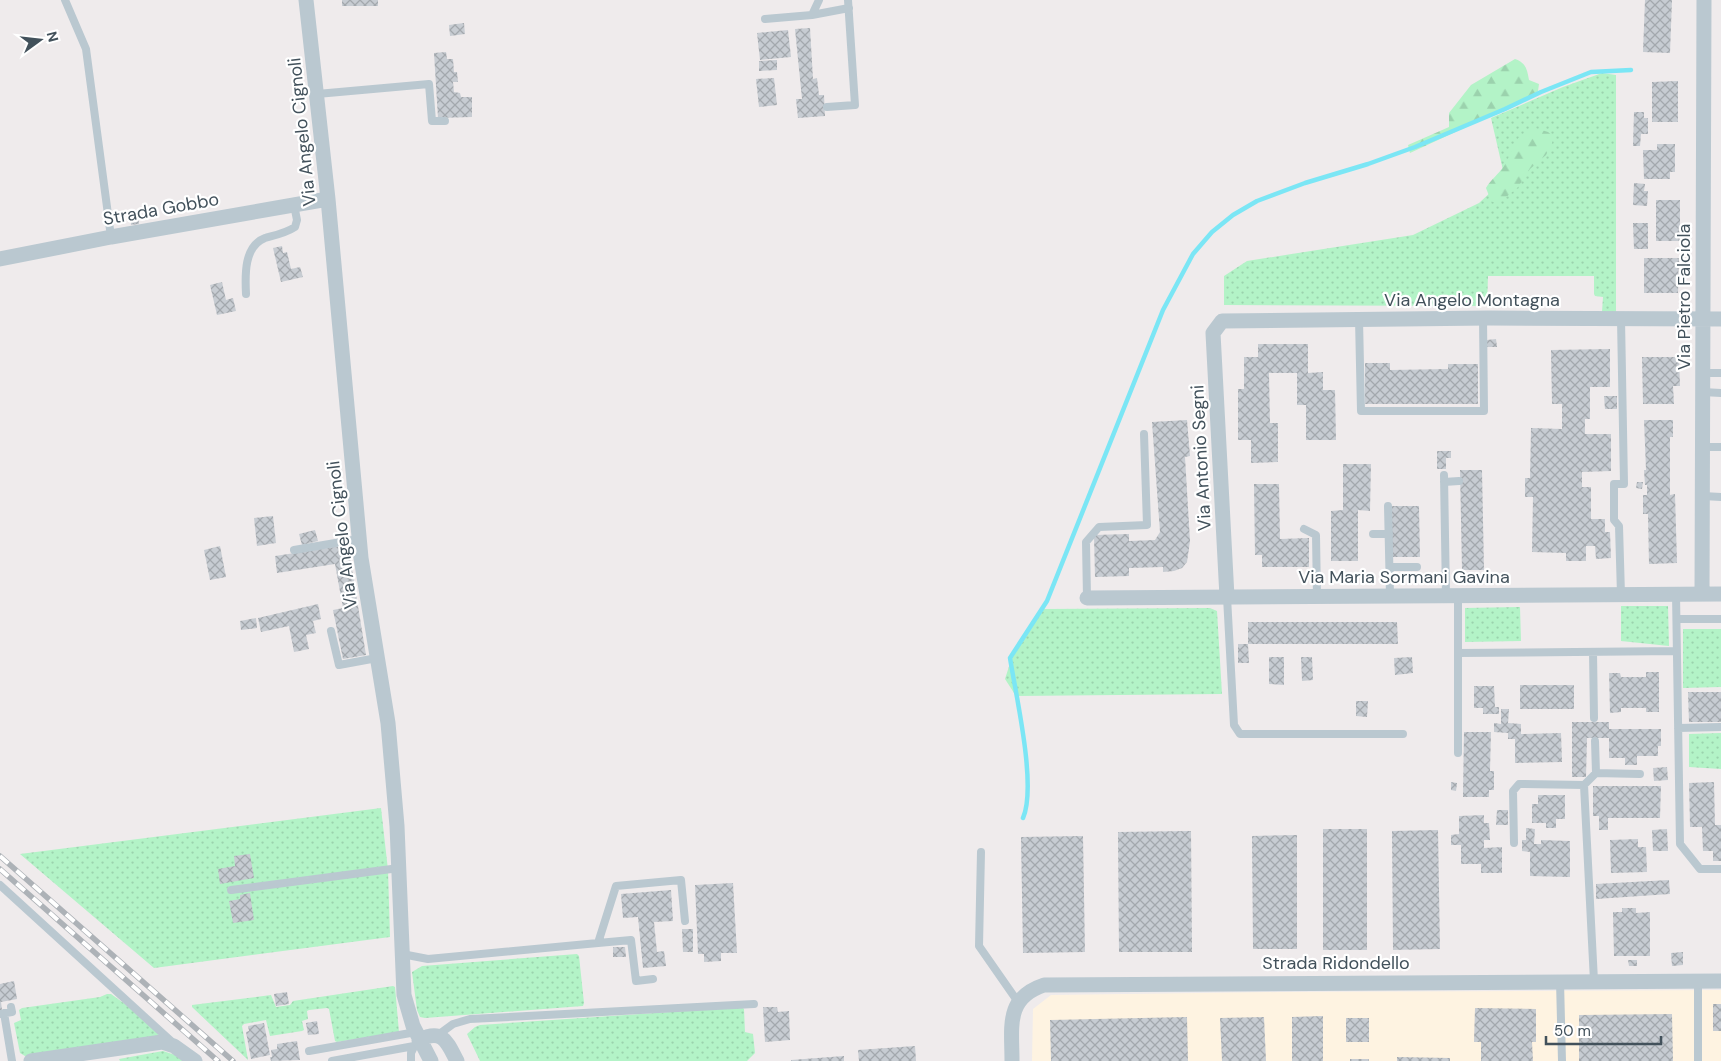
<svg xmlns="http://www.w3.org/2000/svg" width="1721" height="1061" viewBox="0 0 1721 1061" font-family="'DM Sans',sans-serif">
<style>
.commercial{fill:#fef3e1}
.green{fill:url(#green-dots)}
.forest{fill:url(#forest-firs)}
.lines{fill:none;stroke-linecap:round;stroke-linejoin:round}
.stream{stroke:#7be6f5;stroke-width:4.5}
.building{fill:url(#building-cross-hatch)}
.service{stroke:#bac8d0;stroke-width:8}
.minor{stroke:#bac8d0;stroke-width:15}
.rail-casing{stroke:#adb2b7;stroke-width:5.5}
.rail{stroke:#fff;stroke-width:4;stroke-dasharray:11;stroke-linecap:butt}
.labels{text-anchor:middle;stroke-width:4.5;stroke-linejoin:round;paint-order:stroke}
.street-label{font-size:18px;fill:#42515b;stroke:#fff}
</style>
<defs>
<pattern id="green-dots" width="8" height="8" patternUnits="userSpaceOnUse" patternTransform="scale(1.25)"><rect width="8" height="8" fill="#b3f3c7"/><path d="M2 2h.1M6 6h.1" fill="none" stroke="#9bd2ad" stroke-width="1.8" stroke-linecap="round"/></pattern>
<pattern id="forest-firs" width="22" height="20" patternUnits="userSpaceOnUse" patternTransform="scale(1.25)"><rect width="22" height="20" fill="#b3f3c7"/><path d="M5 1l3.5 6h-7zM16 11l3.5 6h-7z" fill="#9bd2ad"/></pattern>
<pattern id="building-cross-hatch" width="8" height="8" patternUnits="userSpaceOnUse" patternTransform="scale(1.25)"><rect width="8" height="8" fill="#c7ccd2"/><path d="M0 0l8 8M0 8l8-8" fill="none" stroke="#a3a8ad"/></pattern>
</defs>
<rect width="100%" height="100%" fill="#efebec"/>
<path class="commercial" d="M 1721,990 L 1721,1061 L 1032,1061 L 1033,1009 L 1051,995 L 1281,992 Z"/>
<path class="green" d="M 1602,73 L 1616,75 L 1616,312 L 1602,312 L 1603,297 L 1595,296 L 1594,294 L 1594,276 L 1488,276 L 1487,306 L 1224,305 L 1224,276 L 1247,261 L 1413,235 L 1479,203 L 1505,179 L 1491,118 L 1563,87 Z
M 1621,606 L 1668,606 L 1669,646 L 1621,641 Z
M 1520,607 L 1521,641 L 1465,642 L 1465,608 Z
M 1210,608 L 1217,611 L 1222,694 L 1016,696 L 1005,679 L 1012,657 L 1043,609 Z
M 1683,629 L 1721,629 L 1721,687 L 1683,688 Z
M 1721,733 L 1721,769 L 1689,767 L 1689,734 Z
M 381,808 L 388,870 L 390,937 L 154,968 L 20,854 Z
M 577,954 L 579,956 L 584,1003 L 583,1006 L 425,1018 L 420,1017 L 417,1010 L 412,972 L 422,966 Z
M 393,986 L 395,987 L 399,1032 L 337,1042 L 335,1041 L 329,1009 L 327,1008 L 309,1010 L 307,1011 L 308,1019 L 302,1021 L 304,1030 L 302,1031 L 270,1036 L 266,1020 L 244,1024 L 242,1026 L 248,1060 L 192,1007 L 192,1005 L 271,995 L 276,1007 L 290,1005 L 293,1001 Z
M 107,994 L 111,994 L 139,1014 L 158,1033 L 158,1036 L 31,1056 L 25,1056 L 20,1053 L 14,1023 L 21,1020 L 19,1010 L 22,1008 L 100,997 Z
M 742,1007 L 744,1009 L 745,1032 L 753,1034 L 755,1053 L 747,1061 L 480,1061 L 467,1034 L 475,1027 L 480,1025 Z
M 163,1051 L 175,1055 L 183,1061 L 120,1061 L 119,1059 Z"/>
<path class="forest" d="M 1515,59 C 1526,63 1527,69 1529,80 L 1539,84 L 1538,91 L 1520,102 L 1410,153 L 1408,145 L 1449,127 L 1449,113 L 1471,85 Z
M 1535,128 L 1548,132 L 1553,136 L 1552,143 L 1546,155 L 1530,169 L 1518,187 L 1498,204 L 1491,201 L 1486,188 C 1491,179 1499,174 1504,166 C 1514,151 1514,132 1535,128 Z"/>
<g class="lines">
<path class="stream" d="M 1023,818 C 1037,786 1016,696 1010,658 L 1047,601 L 1163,310 L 1193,254 L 1212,232 L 1233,215 L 1257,201 L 1305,183 L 1368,164 L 1415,147 L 1505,109 L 1541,92 L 1591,72 L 1631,70"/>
</g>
<path class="building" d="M 342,0 L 378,0 L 378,6 L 342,6 Z
M 1645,0 L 1672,0 L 1670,53 L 1643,52 Z
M 464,23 L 465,34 L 450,36 L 449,25 Z
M 810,28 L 813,79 L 817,78 L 819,95 L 824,95 L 825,116 L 798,118 L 796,99 L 802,99 L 795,29 Z
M 788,30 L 791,57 L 760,60 L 757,33 Z
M 446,52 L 447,59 L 453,59 L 454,72 L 457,72 L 458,82 L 453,82 L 454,92 L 460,93 L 461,97 L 472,97 L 472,117 L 438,118 L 434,53 Z
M 777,60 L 777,70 L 759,71 L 759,61 Z
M 774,78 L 777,105 L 759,107 L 756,79 Z
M 1678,81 L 1678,122 L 1652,122 L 1652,82 Z
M 1634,112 L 1644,112 L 1644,118 L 1648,118 L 1648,134 L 1641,134 L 1640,146 L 1633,146 Z
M 1657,144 L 1675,144 L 1675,172 L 1670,172 L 1670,179 L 1644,179 L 1643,150 L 1657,150 Z
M 1634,183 L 1645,184 L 1644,191 L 1648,191 L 1647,206 L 1633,205 Z
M 1656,200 L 1680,200 L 1680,241 L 1656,241 Z
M 138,215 L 139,224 L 131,225 L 131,216 Z
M 1633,223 L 1648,223 L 1648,249 L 1634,249 Z
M 282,246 L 283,253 L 287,252 L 291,269 L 300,267 L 303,277 L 281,282 L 273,248 Z
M 1644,258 L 1679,258 L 1678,293 L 1644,293 Z
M 222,282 L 226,300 L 233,298 L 236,311 L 217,315 L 210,285 Z
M 1496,339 L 1497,347 L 1487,347 L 1487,340 Z
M 1258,344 L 1308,344 L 1308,373 L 1323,372 L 1323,390 L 1335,390 L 1336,440 L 1306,440 L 1306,405 L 1297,405 L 1297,373 L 1269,373 L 1270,423 L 1278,423 L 1278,462 L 1251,463 L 1251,440 L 1238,440 L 1238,389 L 1244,389 L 1244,357 L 1258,357 Z
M 1610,349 L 1610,387 L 1590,387 L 1590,419 L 1585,419 L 1585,434 L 1611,434 L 1611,471 L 1582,472 L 1582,487 L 1591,487 L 1591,519 L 1605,519 L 1605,532 L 1610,532 L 1611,558 L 1596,559 L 1595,546 L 1586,546 L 1586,561 L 1566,561 L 1566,553 L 1532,552 L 1533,497 L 1525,497 L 1525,478 L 1530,478 L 1531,428 L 1562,429 L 1562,404 L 1552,404 L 1551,350 Z
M 1642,357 L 1679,357 L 1680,386 L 1673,386 L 1674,404 L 1643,404 Z
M 1365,363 L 1390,363 L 1390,370 L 1448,369 L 1448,364 L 1478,364 L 1478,404 L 1365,404 Z
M 1604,396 L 1617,396 L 1617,409 L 1605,409 Z
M 1187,420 L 1190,456 L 1185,457 L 1190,541 L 1187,562 L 1182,568 L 1174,571 L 1163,572 L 1163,567 L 1129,568 L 1129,576 L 1095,577 L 1094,535 L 1129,534 L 1129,541 L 1155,540 L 1160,532 L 1152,422 Z
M 1644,420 L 1673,420 L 1673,437 L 1670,437 L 1670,495 L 1675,494 L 1677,563 L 1649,564 L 1648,514 L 1643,514 L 1643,495 L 1647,495 L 1647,485 L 1645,485 L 1644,470 L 1646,470 Z
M 1437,451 L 1451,451 L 1451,458 L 1446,458 L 1446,469 L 1437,469 Z
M 1343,464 L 1371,464 L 1370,511 L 1358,510 L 1358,561 L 1331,561 L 1331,511 L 1343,510 Z
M 1460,470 L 1482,470 L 1484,570 L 1462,570 Z
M 1637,482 L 1643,482 L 1642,489 L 1636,488 Z
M 1254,484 L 1279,484 L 1280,539 L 1309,538 L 1309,567 L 1262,567 L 1262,555 L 1255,555 Z
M 1392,506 L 1419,506 L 1420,557 L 1392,557 Z
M 273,516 L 276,543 L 257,546 L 254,518 Z
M 315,530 L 318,541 L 302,545 L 299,534 Z
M 348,545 L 366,655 L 343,659 L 333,610 L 343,608 L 335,564 L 277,573 L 275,556 Z
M 220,546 L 226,577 L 210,580 L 204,550 Z
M 318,604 L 321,619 L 313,621 L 316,633 L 306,635 L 309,649 L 294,652 L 289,626 L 261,632 L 258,618 Z
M 256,618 L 257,628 L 241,630 L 240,621 Z
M 1248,622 L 1397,622 L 1398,644 L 1248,644 L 1249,663 L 1238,663 L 1238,644 L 1248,644 Z
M 1269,657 L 1284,657 L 1284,685 L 1269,684 Z
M 1301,657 L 1312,657 L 1313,680 L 1302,681 Z
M 1412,657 L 1413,673 L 1395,675 L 1394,658 Z
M 1646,672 L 1659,672 L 1659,712 L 1646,712 L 1646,708 L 1621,708 L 1621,712 L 1610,713 L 1609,673 L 1620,673 L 1621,677 L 1646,677 Z
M 1520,685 L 1574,685 L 1574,709 L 1520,709 Z
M 1474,686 L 1494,686 L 1495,707 L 1499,707 L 1499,714 L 1483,714 L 1483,708 L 1474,708 Z
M 1688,692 L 1721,692 L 1721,722 L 1689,722 Z
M 1356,701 L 1368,701 L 1367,717 L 1356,716 Z
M 1501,709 L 1509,709 L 1508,723 L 1521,724 L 1521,734 L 1561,733 L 1562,762 L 1515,763 L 1515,739 L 1508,739 L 1508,733 L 1494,732 L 1494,723 L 1501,724 Z
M 1572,722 L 1609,722 L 1609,729 L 1661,729 L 1661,746 L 1658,746 L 1658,756 L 1637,756 L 1637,765 L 1625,765 L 1625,758 L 1609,758 L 1609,738 L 1587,738 L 1586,777 L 1572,777 Z
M 1464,732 L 1491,732 L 1490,771 L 1494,771 L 1494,790 L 1489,790 L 1489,797 L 1463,797 Z
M 1667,767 L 1668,780 L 1654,781 L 1653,768 Z
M 1451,782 L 1457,783 L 1456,791 L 1451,790 Z
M 1714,782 L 1715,825 L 1721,825 L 1721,861 L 1713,861 L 1713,851 L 1703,851 L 1702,827 L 1690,827 L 1689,783 Z
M 1593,786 L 1661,786 L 1660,818 L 1608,818 L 1608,830 L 1599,830 L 1599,816 L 1593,816 Z
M 1538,795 L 1565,795 L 1565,819 L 1556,819 L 1556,828 L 1546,828 L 1546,823 L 1532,823 L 1532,804 L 1538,804 Z
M 1497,810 L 1508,810 L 1508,825 L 1496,825 Z
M 1484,815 L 1484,823 L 1489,823 L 1490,840 L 1484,840 L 1484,848 L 1502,847 L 1502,873 L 1481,873 L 1481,864 L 1461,864 L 1461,845 L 1451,845 L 1451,835 L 1459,834 L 1459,816 Z
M 1526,828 L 1535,829 L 1534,844 L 1541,844 L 1541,840 L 1570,841 L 1570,877 L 1530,876 L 1530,852 L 1522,851 L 1522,840 L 1526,840 Z
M 1323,829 L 1367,829 L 1367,950 L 1323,950 Z
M 1667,829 L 1668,851 L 1653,851 L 1652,830 Z
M 1438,830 L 1440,949 L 1393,950 L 1392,831 Z
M 1191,831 L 1192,952 L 1119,952 L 1118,832 Z
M 1297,835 L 1297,949 L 1253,949 L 1252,836 Z
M 1083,836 L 1085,952 L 1023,953 L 1021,837 Z
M 1638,839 L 1638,847 L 1646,847 L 1647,872 L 1611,873 L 1610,840 Z
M 250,854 L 254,878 L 220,884 L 218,869 L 235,866 L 234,856 Z
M 1669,880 L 1670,894 L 1596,899 L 1596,884 Z
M 733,883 L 737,953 L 721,953 L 721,961 L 704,962 L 704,954 L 698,954 L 695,885 Z
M 671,890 L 673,921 L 654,922 L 657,952 L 664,951 L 666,966 L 643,968 L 638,917 L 623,918 L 621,894 Z
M 250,893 L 254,920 L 233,923 L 229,901 L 240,899 L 240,895 Z
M 1622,908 L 1636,908 L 1636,913 L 1650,912 L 1650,956 L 1614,956 L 1613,912 L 1622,912 Z
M 682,929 L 693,929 L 693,952 L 683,952 Z
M 613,947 L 625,947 L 626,957 L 613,957 Z
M 1683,952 L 1683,965 L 1672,966 L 1671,953 Z
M 1628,960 L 1637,960 L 1637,966 L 1629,966 Z
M 14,981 L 17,999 L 1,1002 L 2,1010 L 0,1010 L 0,984 Z
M 287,992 L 289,1004 L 276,1006 L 274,994 Z
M 1713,1004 L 1721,1004 L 1721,1031 L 1713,1031 Z
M 763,1007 L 777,1007 L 778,1012 L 789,1011 L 790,1040 L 765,1042 Z
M 1475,1008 L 1536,1009 L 1536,1042 L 1532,1042 L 1533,1061 L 1481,1061 L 1481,1042 L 1474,1042 Z
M 1672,1014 L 1673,1061 L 1579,1061 L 1579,1015 Z
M 1323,1016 L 1323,1061 L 1292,1061 L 1292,1017 Z
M 1187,1017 L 1188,1061 L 1051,1061 L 1050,1020 Z
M 1264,1017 L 1266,1061 L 1222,1061 L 1220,1018 Z
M 1346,1018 L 1369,1018 L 1369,1042 L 1346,1042 Z
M 317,1021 L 319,1034 L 308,1035 L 306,1023 Z
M 264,1023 L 270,1055 L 251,1059 L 246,1032 L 249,1031 L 248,1026 Z
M 297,1041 L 300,1060 L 271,1061 L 270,1057 L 272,1057 L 271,1050 L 277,1049 L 277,1044 Z
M 915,1046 L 916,1061 L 859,1061 L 858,1050 Z
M 844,1056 L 844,1061 L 791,1061 L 791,1060 Z
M 1397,1057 L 1450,1058 L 1450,1061 L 1397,1061 Z
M 1350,1059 L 1369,1059 L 1369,1061 L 1350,1061 Z"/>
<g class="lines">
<path class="service" d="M 65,0 L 86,49 L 111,237
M 812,15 L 849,8
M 765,19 L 812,15 L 819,0
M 317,94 L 429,84 L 432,121 L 445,121
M 827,107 L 855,105 L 848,0
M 246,294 C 245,275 244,246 265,238 C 276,235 286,233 295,227 L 297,220 L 294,205
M 1359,319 L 1361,411 L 1484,411 L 1483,318
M 1703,373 L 1721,373
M 1703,392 L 1721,393
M 1703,447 L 1721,447
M 1444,475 L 1446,596
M 1444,482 L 1459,481
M 1703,496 L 1721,497
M 1388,506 L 1390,596
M 1304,529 L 1316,535 L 1317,597
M 1373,534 L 1389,534
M 294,550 L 359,539
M 1390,567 L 1417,567
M 1676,594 L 1680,844 L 1700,869 L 1721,869
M 1621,595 L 1619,526 L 1614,520 L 1614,484 L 1624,484 L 1621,319
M 1458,596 L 1458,653 L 1677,651
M 1227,597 L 1234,725 L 1240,734 L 1403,734
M 1087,598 L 1086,542 L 1099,527 L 1147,525 L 1144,434
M 1677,619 L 1721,619
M 331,631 L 339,665 L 377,658
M 1593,652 L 1594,718
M 1458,653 L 1458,753
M 1678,728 L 1721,727
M 1595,741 L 1596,773
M 1584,785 L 1594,981
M 1514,843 L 1513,791 L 1519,784 L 1584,785 L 1596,773 L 1640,774
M 981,852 L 979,946 L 1018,1002
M 0,885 L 171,1041
M 231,890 L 399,868
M 402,954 L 428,959 L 598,943
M 653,979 L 636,981 L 631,940 L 598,943 L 616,886 L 681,880 L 685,921
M 1560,981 L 1562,1061
M 1698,981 L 1698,1061
M 4,1013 L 12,1061
M 0,1014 L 12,1012 L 11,1007
M 438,1035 L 453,1024 L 470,1019 L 754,1004
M 309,1051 L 416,1032
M 332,1061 L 414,1046
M 411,1061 L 411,1053 L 416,1043"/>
<path class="minor" d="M 306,0 L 328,199 L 361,558 L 388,723 L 397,826 L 404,995 L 413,1026 L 431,1061
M 0,259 L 111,237 L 328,199
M 1702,594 L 1704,0
M 1227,597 L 1213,333 L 1222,321 L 1489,318 L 1721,319
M 1087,598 L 1721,594
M 419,1040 C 443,1028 447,1042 457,1061
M 31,1061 L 162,1042 L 174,1046 L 195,1061
M 1012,1061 C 1012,1027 1005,998 1044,985 L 1721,981"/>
<defs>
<path id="rail" d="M 0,856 L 233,1061
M 0,869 L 218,1061"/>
</defs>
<use href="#rail" class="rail-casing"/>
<use href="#rail" class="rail"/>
</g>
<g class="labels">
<g class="street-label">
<text transform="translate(302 132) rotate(-96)" y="6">Via Angelo Cignoli</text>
<text transform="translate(161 209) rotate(-10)" y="6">Strada Gobbo</text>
<text transform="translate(1684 297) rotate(-90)" y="6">Via Pietro Falciola</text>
<text x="1472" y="306">Via Angelo Montagna</text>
<text transform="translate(1201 458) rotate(-93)" y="6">Via Antonio Segni</text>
<text transform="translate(342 535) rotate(-97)" y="6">Via Angelo Cignoli</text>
<text x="1404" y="583">Via Maria Sormani Gavina</text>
<text x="1336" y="969">Strada Ridondello</text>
</g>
</g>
<g transform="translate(40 40) rotate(75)" stroke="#ffffff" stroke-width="4" paint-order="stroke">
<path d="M0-4L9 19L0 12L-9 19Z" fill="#42515b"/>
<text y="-8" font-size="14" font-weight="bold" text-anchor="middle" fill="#42515b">N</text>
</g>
<path d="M1546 1036v8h115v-8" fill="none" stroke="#42515b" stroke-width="2.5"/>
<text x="1554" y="1036" font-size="15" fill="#42515b" stroke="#ffffff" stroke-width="4" paint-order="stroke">50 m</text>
</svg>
